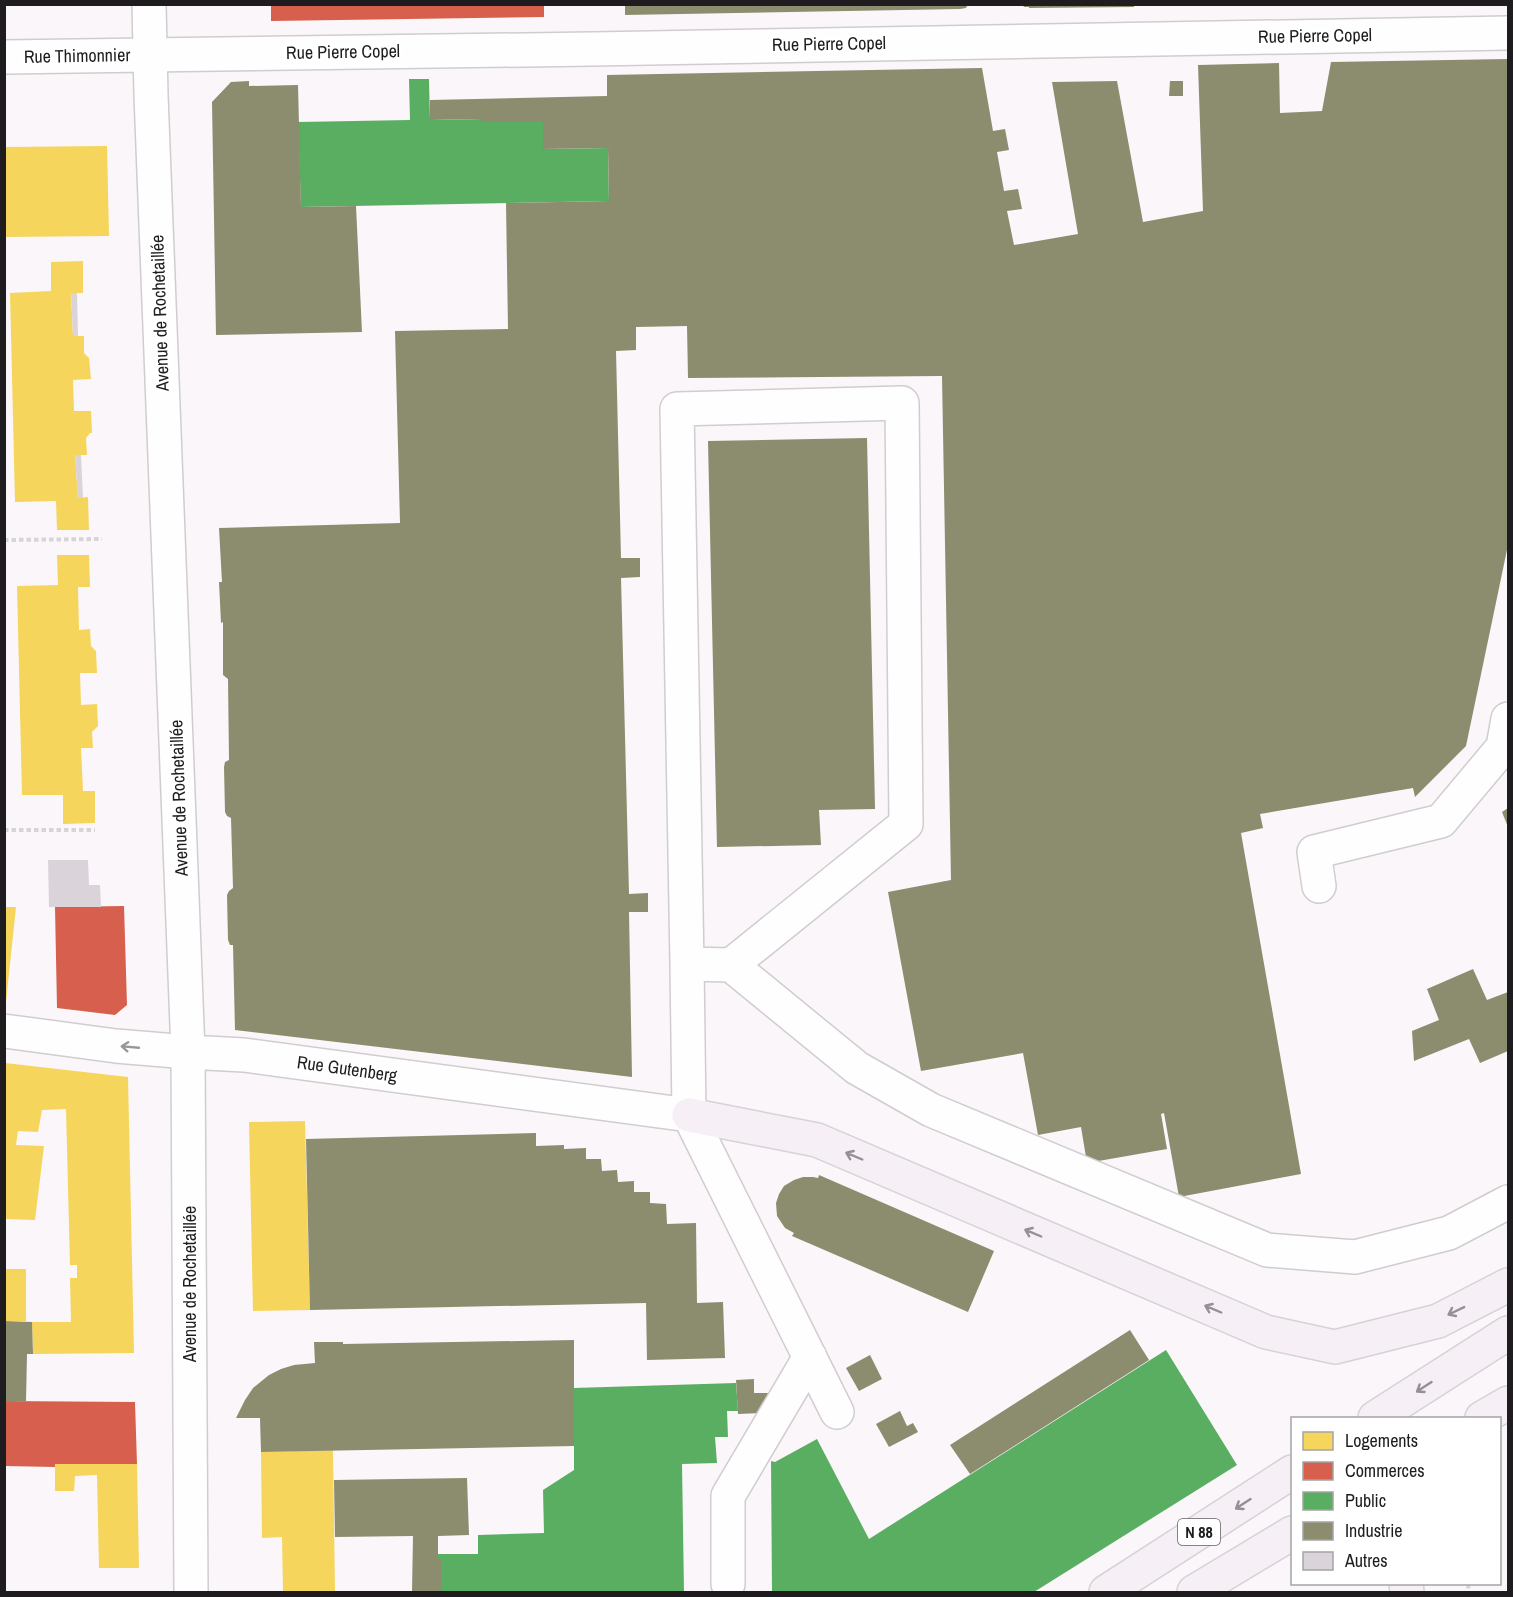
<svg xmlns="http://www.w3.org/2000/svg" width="1513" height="1597" viewBox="0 0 1513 1597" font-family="'Archivo Narrow',sans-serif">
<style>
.homes{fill:#f6d55c}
.shops{fill:#d6604d}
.public{fill:#5aae61}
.industry{fill:#8c8c6e}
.building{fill:#dbd3da}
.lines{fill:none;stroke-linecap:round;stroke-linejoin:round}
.minor-casing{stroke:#d0cdd0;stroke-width:36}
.highway-casing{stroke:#d5d3d5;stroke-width:36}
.path{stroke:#d5d5d5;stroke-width:4;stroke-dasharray:4.5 3;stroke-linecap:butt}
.minor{stroke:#fefefe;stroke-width:33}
.highway{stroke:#f6eff5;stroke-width:33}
.oneway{stroke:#999899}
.oneway2{stroke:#959094}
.labels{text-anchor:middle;stroke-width:6;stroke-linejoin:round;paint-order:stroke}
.shield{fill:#fff;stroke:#626062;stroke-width:1.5}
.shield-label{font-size:16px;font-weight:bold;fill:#1e1c1e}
.street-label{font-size:18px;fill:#1e1c1e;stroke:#fff}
</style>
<rect width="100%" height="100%" fill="#faf6fa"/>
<path class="homes" d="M 107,146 L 109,236 L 4,237 L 4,147 Z
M 83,261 L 83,293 L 71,293 L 73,336 L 84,336 L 84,353 L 89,358 L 91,379 L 73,380 L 74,411 L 91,411 L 92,433 L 90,433 L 86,438 L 87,455 L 75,455 L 78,498 L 88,497 L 89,530 L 57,530 L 56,501 L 15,502 L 10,293 L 51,291 L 51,262 Z
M 57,555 L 89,555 L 90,587 L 78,587 L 79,630 L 90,629 L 91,646 L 96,651 L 97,673 L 80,673 L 81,705 L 97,704 L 98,726 L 92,732 L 93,748 L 81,748 L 83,791 L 95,791 L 95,823 L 63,824 L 63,795 L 22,795 L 17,586 L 58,585 Z
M 4,907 L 16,907 L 6,1002 L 4,1002 Z
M 5,1063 L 128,1077 L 134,1353 L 33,1354 L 32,1322 L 71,1322 L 70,1278 L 77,1278 L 77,1265 L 70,1265 L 66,1109 L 42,1110 L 38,1132 L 18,1131 L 16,1145 L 44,1146 L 35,1220 L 5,1219 Z
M 305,1121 L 310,1310 L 253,1311 L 249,1122 Z
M 4,1269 L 26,1269 L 26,1321 L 4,1321 Z
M 333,1450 L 335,1592 L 283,1592 L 282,1537 L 262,1538 L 261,1452 Z
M 55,1464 L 137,1464 L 139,1568 L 99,1568 L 97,1475 L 75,1476 L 74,1491 L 55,1491 Z"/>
<path class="shops" d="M 271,4 L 544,4 L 544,17 L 271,21 Z
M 124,906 L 127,1005 L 115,1015 L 57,1008 L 55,907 Z
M 4,1401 L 135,1402 L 137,1464 L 55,1464 L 55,1467 L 4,1466 Z"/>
<path class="public" d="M 409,79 L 429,79 L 430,120 L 482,119 L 482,122 L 543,122 L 543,149 L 608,148 L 609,201 L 301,207 L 298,122 L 410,120 Z
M 1166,1350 L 1237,1465 L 1034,1592 L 772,1592 L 771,1461 L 775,1462 L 817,1439 L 869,1539 Z
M 736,1383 L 738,1411 L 727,1411 L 728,1437 L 715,1437 L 717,1463 L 682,1464 L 684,1592 L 441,1592 L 441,1559 L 438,1559 L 437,1554 L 478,1554 L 478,1535 L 544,1533 L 543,1490 L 574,1470 L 574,1388 Z"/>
<path class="industry" d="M 625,4 L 968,4 L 966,8 L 960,9 L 625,15 Z
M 1022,4 L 1134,4 L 1134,7 L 1029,8 L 1029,7 L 1024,7 Z
M 1508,59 L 1508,545 L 1466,746 L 1415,797 L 1413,788 L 1260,814 L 1263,828 L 1241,833 L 1301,1174 L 1179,1197 L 1164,1113 L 1161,1114 L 1167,1149 L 1087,1163 L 1081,1127 L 1038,1135 L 1023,1053 L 921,1071 L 888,892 L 951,880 L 942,376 L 688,378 L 687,326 L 636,327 L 636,350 L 616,351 L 621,558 L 640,558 L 640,577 L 621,578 L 629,894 L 648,893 L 648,912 L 629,912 L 632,1077 L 235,1030 L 233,945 L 230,945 L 228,940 L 227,895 L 229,891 L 233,888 L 231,818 L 227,816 L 225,812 L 224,767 L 225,762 L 229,760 L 228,679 L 223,675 L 223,622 L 221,623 L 219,582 L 222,582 L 219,528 L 400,523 L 395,331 L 508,329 L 506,203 L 609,201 L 608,148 L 543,149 L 543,122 L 482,122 L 482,119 L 430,120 L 430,100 L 607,96 L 607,75 L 982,68 L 993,131 L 1005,129 L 1009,150 L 997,152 L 1004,191 L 1018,189 L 1022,209 L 1007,211 L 1014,245 L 1078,234 L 1052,82 L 1117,81 L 1143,222 L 1203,211 L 1198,65 L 1279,63 L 1280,113 L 1322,111 L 1331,62 Z
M 249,81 L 249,86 L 298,85 L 301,207 L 356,206 L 362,332 L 216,335 L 212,102 L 231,82 Z
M 1170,81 L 1183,81 L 1183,96 L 1169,96 Z
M 867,438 L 875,809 L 819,810 L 821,845 L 717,847 L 708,441 Z
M 1508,808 L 1508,827 L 1502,812 Z
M 1473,969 L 1487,1000 L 1508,992 L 1508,1051 L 1480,1063 L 1469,1039 L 1414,1061 L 1412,1031 L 1439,1020 L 1427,989 Z
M 536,1133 L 536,1146 L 564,1145 L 564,1149 L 586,1148 L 586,1159 L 601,1159 L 602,1171 L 617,1170 L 618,1182 L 634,1181 L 634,1192 L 650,1192 L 650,1203 L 666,1204 L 667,1224 L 696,1223 L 697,1303 L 723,1302 L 725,1358 L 647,1360 L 646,1303 L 310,1310 L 306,1139 Z
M 819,1175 L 994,1251 L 968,1312 L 792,1236 L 794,1233 L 785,1228 L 777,1216 L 776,1203 L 779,1194 L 784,1186 L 794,1180 L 803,1177 L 813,1177 L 818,1178 Z
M 4,1321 L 32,1322 L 33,1354 L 27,1354 L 26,1401 L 4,1401 Z
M 1130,1330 L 1149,1360 L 970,1474 L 950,1445 Z
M 574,1340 L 574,1446 L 261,1452 L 260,1418 L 236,1418 L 245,1400 L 253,1388 L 269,1375 L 281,1369 L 294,1365 L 315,1363 L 314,1342 L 343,1342 L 343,1344 Z
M 870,1355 L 882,1379 L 859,1391 L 846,1368 Z
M 754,1379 L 754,1393 L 773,1393 L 761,1413 L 738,1414 L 736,1380 Z
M 900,1411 L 907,1426 L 913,1423 L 918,1432 L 889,1447 L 876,1424 Z
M 467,1478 L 469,1535 L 438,1536 L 438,1559 L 441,1559 L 441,1592 L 412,1592 L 413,1536 L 335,1537 L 334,1480 Z"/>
<path class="building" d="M 71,293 L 77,293 L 78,336 L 73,336 Z
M 75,455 L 81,455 L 83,498 L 78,498 Z
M 48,860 L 88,860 L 89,885 L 100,885 L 101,907 L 49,907 Z"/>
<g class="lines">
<defs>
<path id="minor" d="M 149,4 L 151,95 L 188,1052 L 191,1592
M 4,57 L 592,49 L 1508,33
M 1319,886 L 1314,852 L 1441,821 L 1503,747 L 1508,719
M 687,964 L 731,965 L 906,824 L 902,403 L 677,409 L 687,964 L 689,1115 L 837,1412
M 731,965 L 857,1068 L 931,1110 L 1267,1250 L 1355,1257 L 1449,1233 L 1508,1202
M 4,1031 L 116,1046 L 188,1052 L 244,1055 L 689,1115
M 728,1584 L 728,1496 L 810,1357"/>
<path id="highway" d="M 689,1115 L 817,1140 L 1266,1332 L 1335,1347 L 1438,1321 L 1508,1285
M 1375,1418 L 1508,1333
M 1482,1418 L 1508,1403
M 1406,1584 L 1407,1592
M 1106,1592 L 1292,1472
M 1194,1592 L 1292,1533"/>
</defs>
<use href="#minor" class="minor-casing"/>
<use href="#highway" class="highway-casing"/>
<path class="path" d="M 4,540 L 102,539
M 4,830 L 95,830
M 1468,1584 L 1469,1592"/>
<use href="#minor" class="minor"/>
<use href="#highway" class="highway"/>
</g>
<defs><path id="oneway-shaft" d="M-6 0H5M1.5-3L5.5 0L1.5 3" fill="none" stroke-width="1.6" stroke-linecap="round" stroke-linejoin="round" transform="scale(1.5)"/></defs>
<use class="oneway" href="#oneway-shaft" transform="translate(130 1047) rotate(-175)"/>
<g class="oneway2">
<use href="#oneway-shaft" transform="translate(854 1156) rotate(-157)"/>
<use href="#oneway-shaft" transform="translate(1033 1233) rotate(-157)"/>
<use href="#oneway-shaft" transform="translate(1213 1309) rotate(-157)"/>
<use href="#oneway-shaft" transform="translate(1456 1311) rotate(154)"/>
<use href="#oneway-shaft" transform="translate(1424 1387) rotate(147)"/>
<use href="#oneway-shaft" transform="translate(1243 1504) rotate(147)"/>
</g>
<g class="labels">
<rect class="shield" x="1178" y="1519" width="42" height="26" rx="4.5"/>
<g class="shield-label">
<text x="1199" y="1538">N 88</text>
</g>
<g class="street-label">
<text transform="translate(1315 36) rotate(-1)" y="6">Rue Pierre Copel</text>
<text transform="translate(829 44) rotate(-1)" y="6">Rue Pierre Copel</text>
<text transform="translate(343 52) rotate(-1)" y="6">Rue Pierre Copel</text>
<text transform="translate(77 56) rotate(-1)" y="6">Rue Thimonnier</text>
<text transform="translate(160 313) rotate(-92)" y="6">Avenue de Rochetaillée</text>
<text transform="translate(179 798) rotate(-92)" y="6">Avenue de Rochetaillée</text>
<text transform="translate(347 1069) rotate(8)" y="6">Rue Gutenberg</text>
<text transform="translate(190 1284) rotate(-90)" y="6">Avenue de Rochetaillée</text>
</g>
</g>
<rect width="1513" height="1597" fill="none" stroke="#1e1c1e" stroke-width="12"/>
<rect x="1291" y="1417" width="210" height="168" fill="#ffffff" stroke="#a5a4a5" stroke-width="1.5"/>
<rect x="1303" y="1432" width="30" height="18" fill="#f6d55c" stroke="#a5a4a5" stroke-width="1.5"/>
<text x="1345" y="1447" font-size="18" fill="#1e1c1e">Logements</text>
<rect x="1303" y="1462" width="30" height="18" fill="#d6604d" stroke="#a5a4a5" stroke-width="1.5"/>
<text x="1345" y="1477" font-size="18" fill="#1e1c1e">Commerces</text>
<rect x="1303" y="1492" width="30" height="18" fill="#5aae61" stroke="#a5a4a5" stroke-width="1.5"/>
<text x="1345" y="1507" font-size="18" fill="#1e1c1e">Public</text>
<rect x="1303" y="1522" width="30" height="18" fill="#8c8c6e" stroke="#a5a4a5" stroke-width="1.5"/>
<text x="1345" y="1537" font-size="18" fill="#1e1c1e">Industrie</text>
<rect x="1303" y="1552" width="30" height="18" fill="#dbd3da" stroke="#a5a4a5" stroke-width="1.5"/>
<text x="1345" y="1567" font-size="18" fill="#1e1c1e">Autres</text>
</svg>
